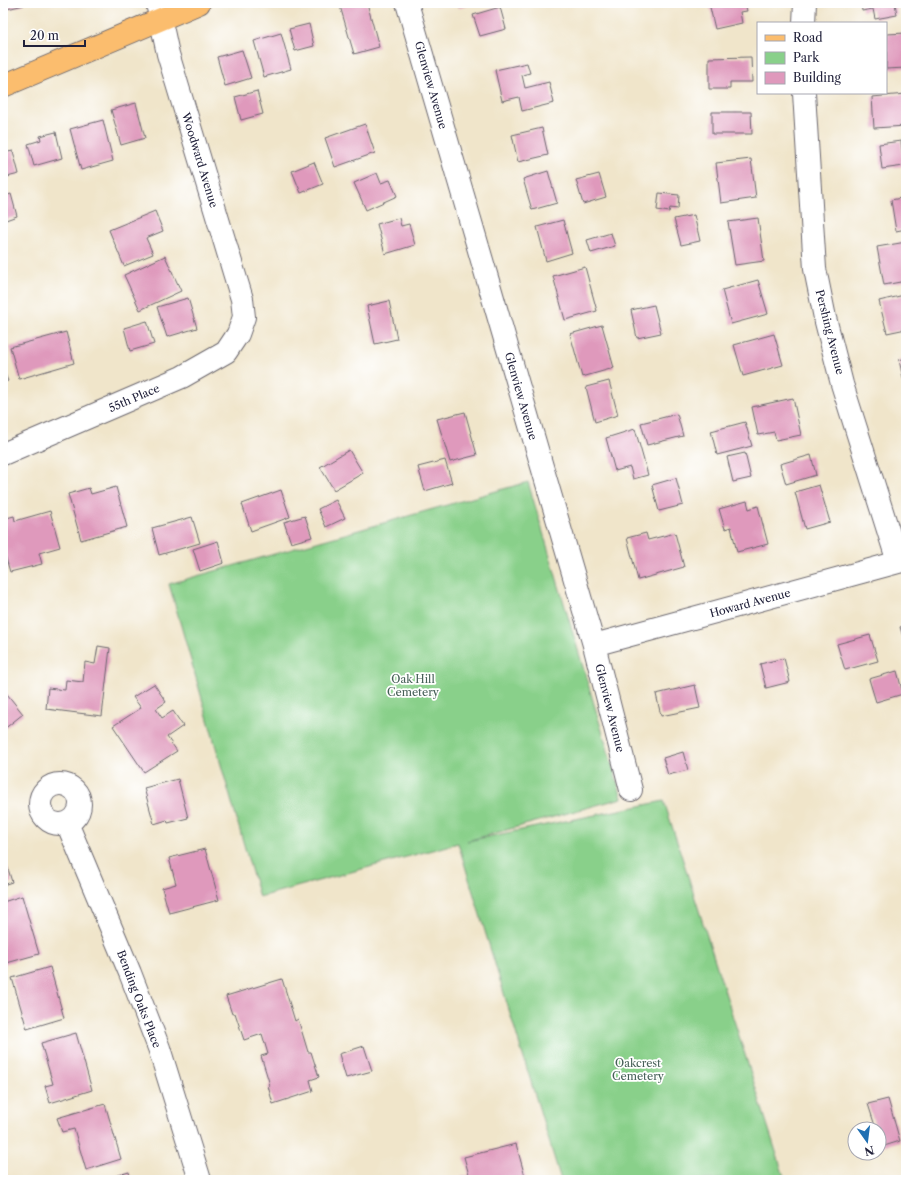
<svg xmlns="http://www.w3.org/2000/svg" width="909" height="1183" viewBox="0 0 909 1183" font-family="'Libre Caslon Text',serif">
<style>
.green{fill:#89d08a;stroke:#567962}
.building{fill:#df99bc}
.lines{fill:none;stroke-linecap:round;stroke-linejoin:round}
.minor-casing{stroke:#6a666d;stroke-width:24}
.major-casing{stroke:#6a666d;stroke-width:24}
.minor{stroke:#fff;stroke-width:22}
.major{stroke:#fbbd6e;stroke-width:22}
.labels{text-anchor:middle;stroke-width:3.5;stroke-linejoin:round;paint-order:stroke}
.street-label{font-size:11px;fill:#22223b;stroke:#fff}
.park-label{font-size:11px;fill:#465f57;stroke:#fff}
</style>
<rect width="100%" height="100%" fill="#fff"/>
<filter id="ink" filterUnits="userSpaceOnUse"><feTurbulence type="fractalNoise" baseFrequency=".025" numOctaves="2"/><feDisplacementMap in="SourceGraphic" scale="8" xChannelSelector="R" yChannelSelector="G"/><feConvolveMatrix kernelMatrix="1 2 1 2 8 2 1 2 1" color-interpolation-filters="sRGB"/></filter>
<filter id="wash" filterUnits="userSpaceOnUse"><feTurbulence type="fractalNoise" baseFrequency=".012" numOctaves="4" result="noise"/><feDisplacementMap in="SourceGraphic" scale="16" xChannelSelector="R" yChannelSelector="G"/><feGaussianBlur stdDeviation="0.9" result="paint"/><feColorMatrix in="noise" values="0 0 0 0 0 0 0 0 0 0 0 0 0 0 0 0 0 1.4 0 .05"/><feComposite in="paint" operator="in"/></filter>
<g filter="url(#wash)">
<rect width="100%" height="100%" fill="#f0e5ca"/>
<path class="green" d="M 528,482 L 622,798 L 467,841 L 664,801 L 785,1180 L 561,1180 L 458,843 L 259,897 L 169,584 Z"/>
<g id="blocks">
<path class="building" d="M 3,3 L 23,3 L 24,5 L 3,10 Z
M 351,3 L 367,3 L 379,47 L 354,54 L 340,6 Z
M 457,3 L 477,3 L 459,8 Z
M 709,3 L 745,3 L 747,11 L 740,12 L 742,23 L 715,29 Z
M 861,3 L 895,3 L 897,15 L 875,19 L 873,9 L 862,11 Z
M 500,7 L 506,29 L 480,36 L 473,15 Z
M 309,24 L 314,46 L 295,51 L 289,29 Z
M 281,33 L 291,69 L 264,77 L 254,41 Z
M 906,33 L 906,68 L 886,69 L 887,34 Z
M 242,50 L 251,78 L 225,86 L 217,57 Z
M 751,57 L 752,82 L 730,82 L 730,89 L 709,89 L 709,58 Z
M 527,63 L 530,73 L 522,75 L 525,88 L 549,82 L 554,103 L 522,111 L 519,97 L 502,101 L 495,70 Z
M 257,91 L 263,114 L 241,120 L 235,97 Z
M 906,94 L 906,126 L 874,128 L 872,97 Z
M 136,103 L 145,138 L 121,145 L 111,110 Z
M 712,112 L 751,112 L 752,134 L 712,134 Z
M 103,120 L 113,161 L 81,170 L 70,129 Z
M 365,124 L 375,153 L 335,167 L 325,138 Z
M 542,128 L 548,155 L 518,162 L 512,135 Z
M 56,132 L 62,158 L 34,166 L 28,144 L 41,140 L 40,136 Z
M 901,141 L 904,166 L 882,169 L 879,144 Z
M 13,151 L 19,174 L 3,178 L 3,153 Z
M 751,159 L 756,198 L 721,203 L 716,163 Z
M 314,162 L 323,184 L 301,193 L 292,171 Z
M 548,171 L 557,203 L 532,210 L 523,179 Z
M 377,173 L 381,183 L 390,180 L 397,196 L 366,210 L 354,183 Z
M 599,174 L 606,197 L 583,204 L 576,180 Z
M 659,193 L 679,195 L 678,209 L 670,208 L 669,212 L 657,210 Z
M 11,194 L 17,216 L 3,221 L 3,197 Z
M 906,197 L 906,229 L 896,231 L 891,200 Z
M 155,211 L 163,231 L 146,238 L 153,254 L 124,266 L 109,230 Z
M 694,215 L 700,241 L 681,245 L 674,219 Z
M 399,218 L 401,226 L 409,224 L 415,245 L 385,254 L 377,224 Z
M 758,218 L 764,261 L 735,265 L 728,222 Z
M 563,220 L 572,253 L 546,261 L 537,227 Z
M 611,233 L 615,246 L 591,253 L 587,240 Z
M 906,242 L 906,281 L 884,285 L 877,247 Z
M 165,256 L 181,291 L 140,310 L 124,275 Z
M 585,267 L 597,311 L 565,320 L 553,276 Z
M 758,280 L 768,314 L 731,324 L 722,290 Z
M 904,295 L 906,303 L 906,329 L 887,333 L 879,301 Z
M 188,298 L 197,328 L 167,337 L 157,307 Z
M 389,301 L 397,339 L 375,344 L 367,306 Z
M 654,305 L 661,333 L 637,338 L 631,310 Z
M 147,321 L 154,344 L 130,351 L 124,328 Z
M 602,325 L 614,368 L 582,377 L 570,334 Z
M 66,332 L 74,363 L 19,379 L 10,347 Z
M 774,334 L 783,365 L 743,376 L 734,345 Z
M 906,358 L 906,387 L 905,387 L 899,360 Z
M 3,369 L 8,381 L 3,383 Z
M 609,381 L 618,415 L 595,422 L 586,387 Z
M 793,398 L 801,435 L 776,440 L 774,432 L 758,435 L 752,407 Z
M 465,412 L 477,455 L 450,462 L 437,419 Z
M 677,414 L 683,436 L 647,445 L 641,423 Z
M 745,422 L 752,446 L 717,455 L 711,431 Z
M 635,429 L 648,475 L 633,479 L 630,467 L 615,471 L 606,438 Z
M 349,450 L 363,473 L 334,490 L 320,467 Z
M 745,453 L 751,478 L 733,482 L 727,457 Z
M 811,455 L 816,475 L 786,484 L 780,464 Z
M 445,460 L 452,483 L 425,491 L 418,467 Z
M 676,478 L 683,505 L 659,511 L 652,485 Z
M 819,485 L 830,522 L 805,529 L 795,492 Z
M 116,487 L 127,527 L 81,540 L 68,494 L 89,488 L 91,494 Z
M 281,490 L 290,517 L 251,531 L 242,504 Z
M 336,500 L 345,518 L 326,527 L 318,509 Z
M 747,501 L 749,509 L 758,506 L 768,544 L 737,552 L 731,527 L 725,529 L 719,509 Z
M 50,511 L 60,547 L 39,553 L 42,564 L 10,572 L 3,548 L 3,519 L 14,516 L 15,521 Z
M 305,516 L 312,537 L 291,543 L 284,522 Z
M 192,517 L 200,543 L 159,555 L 152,528 Z
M 646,533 L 648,540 L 675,533 L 684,567 L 638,580 L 627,538 Z
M 218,541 L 224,563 L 200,571 L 193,549 Z
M 906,625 L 906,647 L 900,627 Z
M 870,635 L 878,661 L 845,670 L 837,644 Z
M 98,646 L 110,648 L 102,716 L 46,709 L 48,688 L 65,690 L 66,680 L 83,682 L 85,662 L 95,664 Z
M 784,658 L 790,682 L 766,688 L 760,664 Z
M 897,671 L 903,694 L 876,702 L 869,679 Z
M 154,684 L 166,702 L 156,709 L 162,718 L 173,711 L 183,726 L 167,737 L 177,751 L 144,772 L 113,726 L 141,708 L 133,697 Z
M 695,685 L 700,708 L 661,716 L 656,694 Z
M 3,689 L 23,714 L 3,730 Z
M 683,752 L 688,770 L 668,775 L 663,758 Z
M 178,779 L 188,818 L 168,823 L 167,820 L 154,824 L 144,788 Z
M 205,849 L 219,900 L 169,913 L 162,888 L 176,884 L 169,858 Z
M 3,852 L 12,882 L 3,885 Z
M 22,896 L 39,954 L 3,964 L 3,902 Z
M 50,967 L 64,1018 L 27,1029 L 12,978 Z
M 282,979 L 295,1021 L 298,1019 L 308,1052 L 311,1052 L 319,1077 L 310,1080 L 313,1091 L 273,1104 L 268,1086 L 270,1085 L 261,1056 L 268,1054 L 262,1034 L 244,1040 L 235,1013 L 232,1014 L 226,996 Z
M 76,1033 L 92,1090 L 50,1103 L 45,1086 L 53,1084 L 41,1043 Z
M 364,1046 L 372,1071 L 346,1078 L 339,1054 Z
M 888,1099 L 900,1141 L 881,1147 L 879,1129 L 876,1129 L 868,1104 Z
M 105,1104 L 121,1159 L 86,1170 L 74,1129 L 62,1132 L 57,1118 Z
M 516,1144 L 526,1180 L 462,1180 L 461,1177 L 469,1175 L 464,1157 Z
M 129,1172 L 131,1180 L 100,1180 Z"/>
</g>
</g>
<g filter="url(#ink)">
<use href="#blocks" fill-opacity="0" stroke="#6a666d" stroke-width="1"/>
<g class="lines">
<defs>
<path id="minor" d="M 407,3 L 594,645 L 631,790
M 804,23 L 805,3
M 804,93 L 815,269 L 825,318 L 842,384 L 898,562
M 3,454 L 182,377 L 226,352 L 238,334 L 244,317 L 242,299 L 168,54 L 157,3
M 594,645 L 906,560
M40 804a20 20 0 1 1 40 0a20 20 0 1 1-40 0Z
M 67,823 L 130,973 L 159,1048 L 200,1180"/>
<path id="major" d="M 3,86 L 199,3"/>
</defs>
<use href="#minor" class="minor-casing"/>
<use href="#major" class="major-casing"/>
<use href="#minor" class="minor"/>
<use href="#major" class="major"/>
</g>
</g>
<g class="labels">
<g class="street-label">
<text transform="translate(431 85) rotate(74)" y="4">Glenview Avenue</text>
<text transform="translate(200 160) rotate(73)" y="4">Woodward Avenue</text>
<text transform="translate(830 332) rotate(76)" y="4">Pershing Avenue</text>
<text transform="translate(521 396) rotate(74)" y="4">Glenview Avenue</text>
<text transform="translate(134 398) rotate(-23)" y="4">55th Place</text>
<text transform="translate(750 603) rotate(-15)" y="4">Howard Avenue</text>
<text transform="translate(610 708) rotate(76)" y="4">Glenview Avenue</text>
<text transform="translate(139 999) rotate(69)" y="4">Bending Oaks Place</text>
</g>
<g class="park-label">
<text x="413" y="683">Oak Hill<tspan x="413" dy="13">Cemetery</tspan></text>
<text x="638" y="1067">Oakcrest<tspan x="638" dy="13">Cemetery</tspan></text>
</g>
</g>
<rect width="909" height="1183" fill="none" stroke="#fff" stroke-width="16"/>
<rect x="757" y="22" width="130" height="72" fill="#ffffff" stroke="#a7a7b1"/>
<rect x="765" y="35" width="20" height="6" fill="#fbbd6e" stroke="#a7a7b1"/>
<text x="793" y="42" font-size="12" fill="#22223b">Road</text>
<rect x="765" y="52" width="20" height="12" fill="#89d08a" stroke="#a7a7b1"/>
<text x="793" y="62" font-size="12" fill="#22223b">Park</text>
<rect x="765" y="72" width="20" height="12" fill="#df99bc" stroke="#a7a7b1"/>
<text x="793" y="82" font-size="12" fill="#22223b">Building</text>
<g transform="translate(867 1141) rotate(166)"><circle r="19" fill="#ffffff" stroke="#a7a7b1"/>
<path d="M0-3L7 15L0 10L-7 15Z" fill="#1f6fb2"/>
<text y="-6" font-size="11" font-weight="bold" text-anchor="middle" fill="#22223b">N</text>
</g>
<path d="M24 40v6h61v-6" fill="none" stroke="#22223b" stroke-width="2"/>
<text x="30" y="40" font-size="12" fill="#22223b" stroke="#ffffff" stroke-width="3" paint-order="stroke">20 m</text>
</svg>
